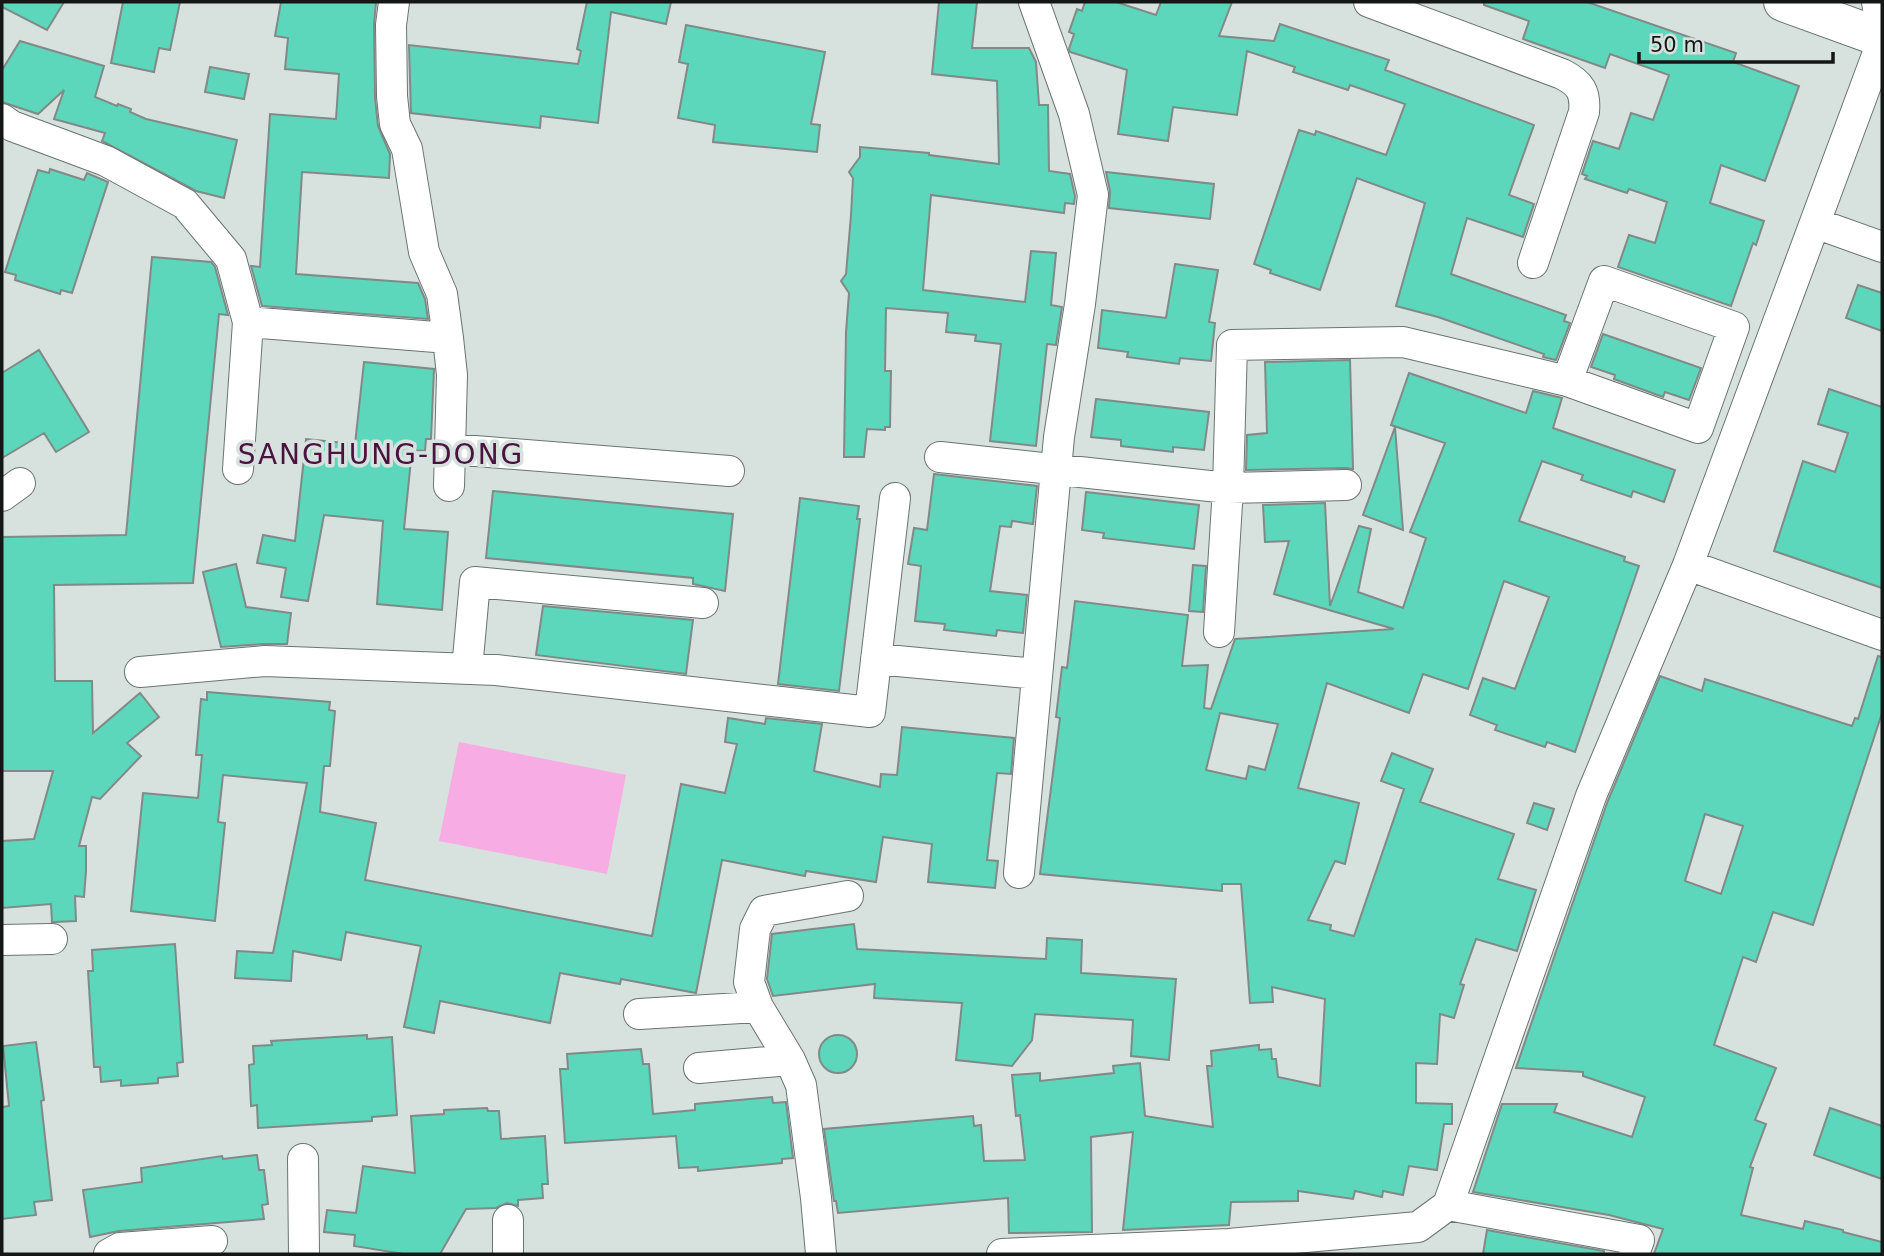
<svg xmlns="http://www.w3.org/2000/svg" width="1884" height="1256" viewBox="0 0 1884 1256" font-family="'DejaVu Sans',sans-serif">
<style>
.green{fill:#f7ace4}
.building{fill:#5dd7bc;stroke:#808a87;stroke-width:2;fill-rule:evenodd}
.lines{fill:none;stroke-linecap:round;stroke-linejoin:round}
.street-casing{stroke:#6a7471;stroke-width:32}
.secondary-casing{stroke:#6a7471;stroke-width:40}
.street{stroke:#fff;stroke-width:30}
.secondary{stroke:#fff;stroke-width:38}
.labels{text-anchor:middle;stroke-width:7;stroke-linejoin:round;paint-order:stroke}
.quarter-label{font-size:28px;letter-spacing:2px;fill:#491340;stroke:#d7e1de}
</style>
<rect width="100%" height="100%" fill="#d7e1de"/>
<path class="green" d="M 459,742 L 626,775 L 607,874 L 439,841 Z"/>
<path class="building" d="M 2,2 L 64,2 L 47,30 L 2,7 Z
M 123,2 L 180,2 L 170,50 L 159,48 L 154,72 L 111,63 Z
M 281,2 L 376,2 L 374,25 L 375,98 L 378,126 L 390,154 L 389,178 L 302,172 L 296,274 L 418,283 L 425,299 L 428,319 L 262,306 L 251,266 L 260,267 L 270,114 L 336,119 L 339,74 L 285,69 L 288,38 L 275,36 Z
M 587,2 L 671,2 L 666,24 L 611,12 L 598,123 L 541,116 L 540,128 L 411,113 L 409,45 L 578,64 L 581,51 L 577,49 Z
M 939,2 L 977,2 L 972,48 L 1029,48 L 1036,62 L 1039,105 L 1048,105 L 1049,171 L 1070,174 L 1075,196 L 1074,204 L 1065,203 L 1064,213 L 931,195 L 923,290 L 1025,302 L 1031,251 L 1056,253 L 1051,305 L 1062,307 L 1056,345 L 1047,344 L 1036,446 L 990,441 L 1001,344 L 975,341 L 976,335 L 946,332 L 948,313 L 886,308 L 885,371 L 891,371 L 890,427 L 885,427 L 885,430 L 867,429 L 864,457 L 844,457 L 846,332 L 849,293 L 841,281 L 846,274 L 851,215 L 853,178 L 849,172 L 860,157 L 860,147 L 929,153 L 929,155 L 999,164 L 997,81 L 932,74 Z
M 1085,2 L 1116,2 L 1156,15 L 1161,2 L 1232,2 L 1219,36 L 1274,41 L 1280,24 L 1389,60 L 1385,70 L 1534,125 L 1509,195 L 1534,204 L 1523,237 L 1467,218 L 1451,274 L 1566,315 L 1564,321 L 1570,323 L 1556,360 L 1543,357 L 1544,354 L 1438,317 L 1396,306 L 1425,203 L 1357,178 L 1320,290 L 1270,273 L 1271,270 L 1254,264 L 1299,130 L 1315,135 L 1316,131 L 1386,155 L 1405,104 L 1350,85 L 1348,90 L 1293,72 L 1295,67 L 1247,51 L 1237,115 L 1173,107 L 1168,141 L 1118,134 L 1127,70 L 1070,52 L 1069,49 L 1074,34 L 1069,32 L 1077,9 L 1082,11 Z
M 1484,2 L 1587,2 L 1736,53 L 1733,62 L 1799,86 L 1765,181 L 1721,165 L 1710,203 L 1764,221 L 1756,245 L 1753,243 L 1731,306 L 1618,267 L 1629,235 L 1655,243 L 1667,202 L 1629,189 L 1627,193 L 1585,179 L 1587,176 L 1582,174 L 1593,141 L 1619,149 L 1631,113 L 1653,120 L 1669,75 L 1610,54 L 1605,68 L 1523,39 L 1529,21 L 1484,5 Z
M 686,25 L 825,52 L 811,124 L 820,125 L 817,152 L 713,142 L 715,125 L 678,118 L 688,64 L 679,62 Z
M 20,41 L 104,66 L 95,97 L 117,106 L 118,104 L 131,109 L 130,112 L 146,119 L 237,140 L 224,198 L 196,191 L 102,141 L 105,133 L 54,119 L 64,90 L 38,114 L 2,102 L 2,70 Z
M 210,67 L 249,74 L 244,99 L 205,92 Z
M 50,169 L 84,180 L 87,173 L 108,182 L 72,293 L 61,290 L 60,294 L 15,280 L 16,275 L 5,272 L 38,170 L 49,173 Z
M 1106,172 L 1214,184 L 1210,219 L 1109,208 L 1110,191 Z
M 152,257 L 211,262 L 215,267 L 228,315 L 219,314 L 193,583 L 54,585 L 55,681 L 92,681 L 93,733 L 140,693 L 159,717 L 127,743 L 141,756 L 100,799 L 92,797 L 79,846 L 86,846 L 86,871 L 84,897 L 75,896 L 76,921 L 55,922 L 52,922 L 51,904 L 2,908 L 2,841 L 34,839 L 53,771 L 2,771 L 2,537 L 126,535 Z
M 1175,264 L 1218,270 L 1209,322 L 1215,323 L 1211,361 L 1180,358 L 1179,364 L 1127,357 L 1128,352 L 1098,348 L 1102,310 L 1166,318 Z
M 1858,285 L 1882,293 L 1882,331 L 1846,318 Z
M 1603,334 L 1701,368 L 1689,400 L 1665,392 L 1663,397 L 1614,379 L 1615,375 L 1591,367 Z
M 39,350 L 89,432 L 56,452 L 44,433 L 2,458 L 2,373 Z
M 1350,360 L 1353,469 L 1346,468 L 1246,470 L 1247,435 L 1267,433 L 1265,362 Z
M 364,362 L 434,369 L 431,439 L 426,439 L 425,451 L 412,450 L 404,529 L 448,532 L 442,610 L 377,604 L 383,521 L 324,515 L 308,601 L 281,597 L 286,568 L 257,563 L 263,535 L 295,541 L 306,439 L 355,444 Z
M 1409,373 L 1526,413 L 1533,391 L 1562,398 L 1553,428 L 1675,470 L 1664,502 L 1633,491 L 1631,497 L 1581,480 L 1583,475 L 1542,461 L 1519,521 L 1625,557 L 1624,561 L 1639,566 L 1575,752 L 1547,742 L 1545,747 L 1495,730 L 1497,725 L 1470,715 L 1483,678 L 1515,689 L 1549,597 L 1504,581 L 1468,689 L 1423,674 L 1409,713 L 1327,683 L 1298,788 L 1359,803 L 1345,864 L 1335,861 L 1308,920 L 1331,925 L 1330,930 L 1354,936 L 1404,789 L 1381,781 L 1392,753 L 1433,769 L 1420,802 L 1514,834 L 1498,879 L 1536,890 L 1517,951 L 1476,939 L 1460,984 L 1464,985 L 1454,1018 L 1440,1014 L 1437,1064 L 1416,1063 L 1416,1103 L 1452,1104 L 1452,1124 L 1444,1124 L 1437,1170 L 1409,1166 L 1403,1195 L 1383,1191 L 1382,1197 L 1355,1191 L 1353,1199 L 1298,1191 L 1298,1201 L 1231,1202 L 1229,1225 L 1123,1230 L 1133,1132 L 1091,1137 L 1092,1232 L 1009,1233 L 1008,1198 L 838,1213 L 836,1201 L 834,1201 L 824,1129 L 973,1116 L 974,1126 L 981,1125 L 984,1161 L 1025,1160 L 1020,1115 L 1016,1116 L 1012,1075 L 1040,1073 L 1040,1081 L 1114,1073 L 1113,1066 L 1140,1063 L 1145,1116 L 1213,1127 L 1207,1066 L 1212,1066 L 1211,1051 L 1259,1045 L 1259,1050 L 1271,1049 L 1272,1059 L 1276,1059 L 1278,1077 L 1320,1086 L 1325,999 L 1272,987 L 1273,1002 L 1250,1003 L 1241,884 L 1222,884 L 1222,891 L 1040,874 L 1060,718 L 1056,717 L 1062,667 L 1067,668 L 1075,601 L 1188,615 L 1182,666 L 1208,665 L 1204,708 L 1211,709 L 1235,639 L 1394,629 L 1274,594 L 1289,541 L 1265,542 L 1263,505 L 1325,503 L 1330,606 L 1359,526 L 1371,529 L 1358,592 L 1403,608 L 1426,538 L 1410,532 L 1445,443 L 1391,425 ZM 1220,713 L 1278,724 L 1265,770 L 1249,766 L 1246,779 L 1206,770 Z
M 1829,389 L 1882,407 L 1882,588 L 1774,551 L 1803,461 L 1835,472 L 1848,433 L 1818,424 Z
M 1096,399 L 1209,412 L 1204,450 L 1173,447 L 1173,452 L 1121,446 L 1121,440 L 1091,437 Z
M 1395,427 L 1403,530 L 1363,515 Z
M 934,474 L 1037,486 L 1033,524 L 1012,521 L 1011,527 L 1000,526 L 990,591 L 1027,595 L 1023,633 L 997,630 L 996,636 L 944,630 L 945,624 L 915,621 L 921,566 L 908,564 L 914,528 L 927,530 Z
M 493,491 L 733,514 L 725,591 L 693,584 L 693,578 L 486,558 Z
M 1086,492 L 1199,505 L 1194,549 L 1103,538 L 1104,533 L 1082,530 Z
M 800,498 L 859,506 L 857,519 L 860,519 L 839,691 L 778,684 Z
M 236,564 L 246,607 L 291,613 L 287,644 L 263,644 L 221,647 L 203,572 Z
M 1193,565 L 1206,566 L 1203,612 L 1189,611 Z
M 543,606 L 693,620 L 686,674 L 536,655 Z
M 1878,656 L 1882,657 L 1882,713 L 1813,925 L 1773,912 L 1756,962 L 1743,957 L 1714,1045 L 1776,1068 L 1755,1120 L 1766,1124 L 1750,1167 L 1753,1168 L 1741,1215 L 1803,1229 L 1805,1221 L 1843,1230 L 1843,1232 L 1882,1242 L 1882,1254 L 1654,1254 L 1663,1229 L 1609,1215 L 1473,1192 L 1502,1104 L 1557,1104 L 1554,1112 L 1632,1137 L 1645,1097 L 1583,1076 L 1583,1072 L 1516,1068 L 1607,803 L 1660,676 L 1702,691 L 1705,679 L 1852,726 L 1855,718 L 1858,719 ZM 1705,814 L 1743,826 L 1721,894 L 1685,881 Z
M 207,692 L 330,702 L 329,710 L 335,711 L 330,766 L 324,766 L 320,812 L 376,823 L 365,880 L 652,936 L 681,784 L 725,793 L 737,744 L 725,742 L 728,718 L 765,724 L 766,718 L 822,724 L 814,771 L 880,787 L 881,774 L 897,775 L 902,727 L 1014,738 L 1011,774 L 997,773 L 987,860 L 998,861 L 995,888 L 928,882 L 932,844 L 883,837 L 876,882 L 806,871 L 805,876 L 722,860 L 696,993 L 621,979 L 620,984 L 560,973 L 550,1023 L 440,1001 L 434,1033 L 404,1027 L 421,946 L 346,932 L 341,960 L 293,951 L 291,981 L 235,978 L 237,951 L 273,953 L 307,783 L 223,775 L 218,822 L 225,823 L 215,921 L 131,911 L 143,793 L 198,798 L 202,755 L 196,755 L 201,699 L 207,700 Z
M 1534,803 L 1554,809 L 1547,830 L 1527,823 Z
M 854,924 L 857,949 L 1046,959 L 1047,938 L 1082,940 L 1081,973 L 1176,979 L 1169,1060 L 1131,1056 L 1133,1020 L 1035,1014 L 1032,1040 L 1012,1066 L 956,1060 L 962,1003 L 874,998 L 875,984 L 773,996 L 767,979 L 772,934 Z
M 175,944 L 183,1062 L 177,1063 L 178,1076 L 158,1078 L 158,1083 L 121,1086 L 121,1080 L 101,1082 L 100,1067 L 94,1067 L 88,971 L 93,971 L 92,950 Z
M 367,1035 L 367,1039 L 392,1037 L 397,1115 L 372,1117 L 372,1121 L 258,1128 L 257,1105 L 251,1106 L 249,1065 L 254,1064 L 253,1046 L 272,1045 L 271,1041 Z
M819 1054a19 19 0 1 1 38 0a19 19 0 1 1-38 0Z
M 36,1042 L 44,1100 L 41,1101 L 52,1200 L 34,1202 L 36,1215 L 2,1219 L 2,1107 L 9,1106 L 3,1046 Z
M 641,1049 L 643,1064 L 649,1064 L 653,1114 L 695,1110 L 695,1104 L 772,1097 L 773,1103 L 786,1102 L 793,1158 L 782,1159 L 782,1163 L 698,1171 L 698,1167 L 679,1168 L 676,1136 L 565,1143 L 560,1069 L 568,1069 L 567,1054 Z
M 487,1108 L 488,1111 L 499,1111 L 501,1139 L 545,1136 L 548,1184 L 542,1184 L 543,1198 L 518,1200 L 518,1206 L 507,1203 L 496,1208 L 466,1209 L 440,1254 L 404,1254 L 354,1246 L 355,1235 L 324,1232 L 327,1210 L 356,1213 L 363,1166 L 415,1173 L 411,1116 L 444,1114 L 444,1110 Z
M 1830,1108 L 1882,1126 L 1882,1179 L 1814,1155 Z
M 257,1155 L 259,1170 L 264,1170 L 268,1204 L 262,1205 L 264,1219 L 119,1231 L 90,1237 L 83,1190 L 142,1182 L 141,1168 L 222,1156 L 223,1159 Z
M 1487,1230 L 1604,1251 L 1604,1254 L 1483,1254 Z"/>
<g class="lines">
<defs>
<path id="street" d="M 394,2 L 391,25 L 392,96 L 395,124 L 407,149 L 424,252 L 442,294 L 448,338 L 452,375 L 449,486
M 1369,2 L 1562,74 C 1580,83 1586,92 1584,112 L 1533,263
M 1877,2 L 1882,32
M 2,119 L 12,126 L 106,161 L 185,204 L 231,259 L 248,322 L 238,469
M 1815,223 L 1882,247
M 248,322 L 448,338
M 450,449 L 729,471
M 940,457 L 1228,488 L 1346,485
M 2,496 L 20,483
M 1688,565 L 1882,635
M 1219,632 L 1228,488 L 1232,345 L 1403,342 L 1567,381 L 1698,428 L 1734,327 L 1604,281 L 1567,381
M 876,659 L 1037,674
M 467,669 L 475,582 L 703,603
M 140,672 L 265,661 L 496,670 L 870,712 L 895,498
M 1019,873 L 1059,437 L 1080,304 L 1093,195 L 1074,114 L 1034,2
M 2,940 L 52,939
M 639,1014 L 758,1007
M 699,1068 L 790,1060
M 303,1159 L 304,1254
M 1448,1205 L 1639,1240 L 1634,1254
M 109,1254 L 120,1248 L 212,1241
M 508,1254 L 508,1220
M 821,1254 L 816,1198 L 801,1085 L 790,1060 L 758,1007 L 749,982 L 755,929 L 764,911 L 848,896
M 1002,1254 L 1229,1244 L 1418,1227 L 1448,1205 L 1591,796 L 1688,565 L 1882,42"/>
<path id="secondary" d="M 1783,2 L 1882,38"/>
</defs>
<use href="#street" class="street-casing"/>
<use href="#secondary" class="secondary-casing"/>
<use href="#street" class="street"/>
<use href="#secondary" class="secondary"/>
</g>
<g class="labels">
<g class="quarter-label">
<text x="381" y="464">SANGHUNG-DONG</text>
</g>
</g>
<rect width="1884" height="1256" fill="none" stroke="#141716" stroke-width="7"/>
<path d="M1639 52v10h194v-10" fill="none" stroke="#141716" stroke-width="3.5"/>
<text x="1650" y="52" font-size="21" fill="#141716" stroke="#d7e1de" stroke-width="5" paint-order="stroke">50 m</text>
</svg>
